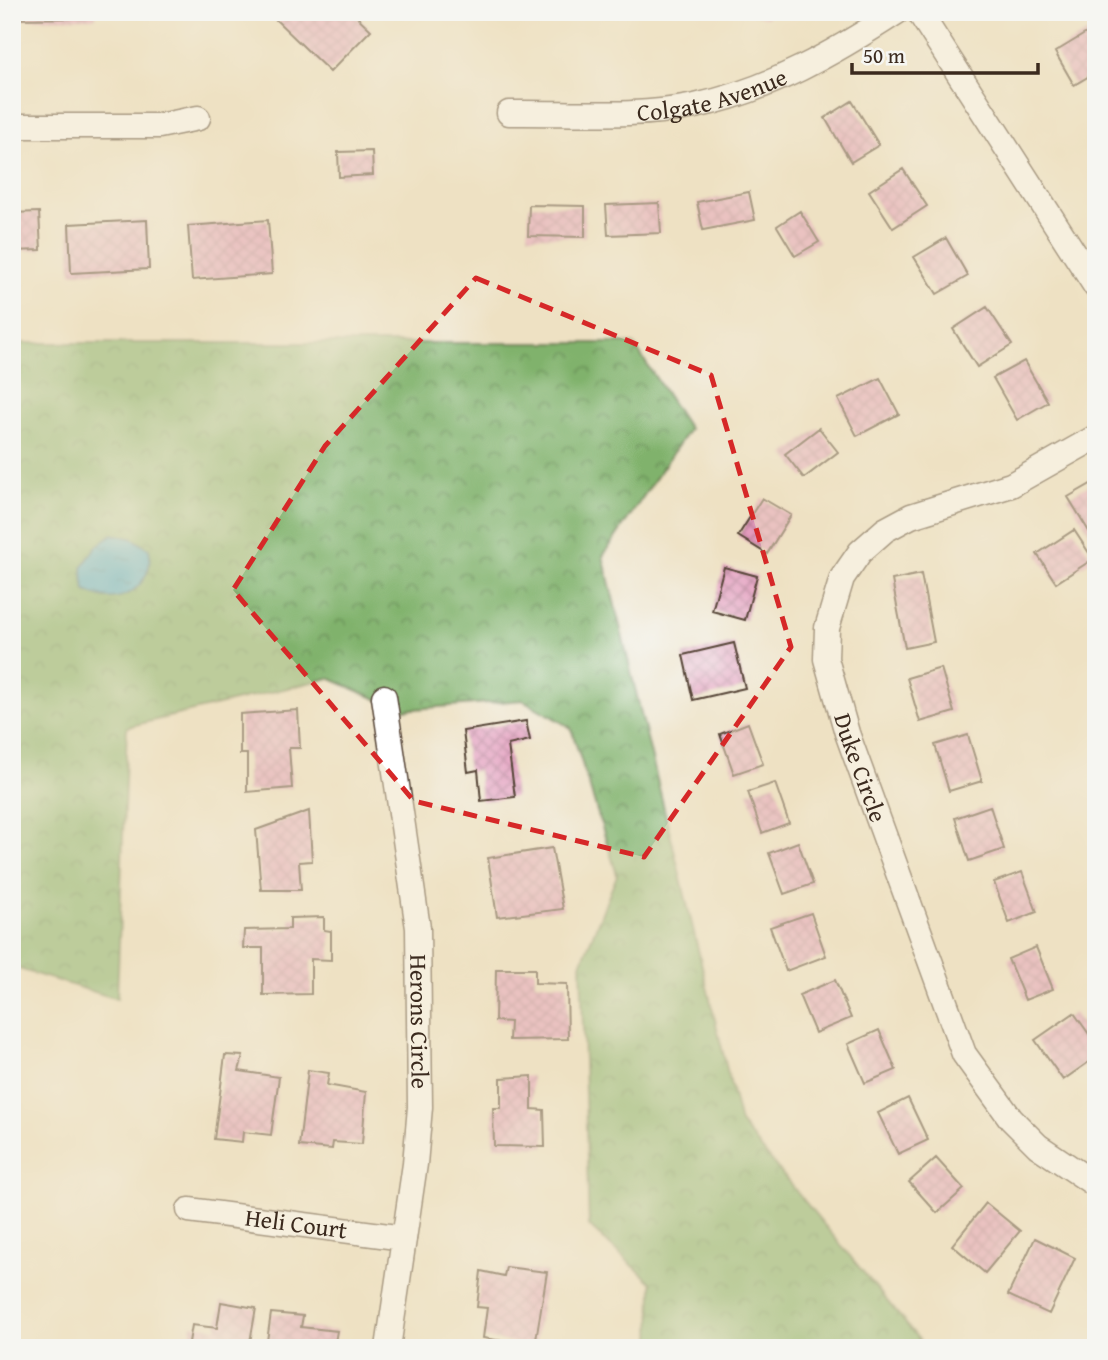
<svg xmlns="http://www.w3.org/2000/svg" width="1108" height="1360" viewBox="0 0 1108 1360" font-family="'Gentium Book Plus',serif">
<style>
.forest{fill:url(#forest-crowns);stroke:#5e6e45;stroke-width:2}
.water{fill:url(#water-ripples);stroke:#446c76;stroke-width:2}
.building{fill:url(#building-cross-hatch)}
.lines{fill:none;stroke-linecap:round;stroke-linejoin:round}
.minor-casing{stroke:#564537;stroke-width:27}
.minor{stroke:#fff;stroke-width:24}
.marked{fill:none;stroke:#d62828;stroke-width:5;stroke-dasharray:14 9;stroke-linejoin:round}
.labels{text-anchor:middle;stroke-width:5;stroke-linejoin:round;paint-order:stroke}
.street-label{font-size:24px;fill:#3b2a1e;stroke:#f6f6f2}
</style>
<defs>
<pattern id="forest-crowns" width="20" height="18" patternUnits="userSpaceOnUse" patternTransform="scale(1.75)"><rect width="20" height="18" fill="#80b26c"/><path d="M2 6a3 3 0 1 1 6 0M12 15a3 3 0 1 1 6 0" fill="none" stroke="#6a9158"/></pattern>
<pattern id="water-ripples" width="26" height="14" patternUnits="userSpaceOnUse" patternTransform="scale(1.75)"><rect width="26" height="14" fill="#4eaecd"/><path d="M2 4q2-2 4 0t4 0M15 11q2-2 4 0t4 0" fill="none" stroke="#428ea6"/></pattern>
<pattern id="building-cross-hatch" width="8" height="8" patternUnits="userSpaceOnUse" patternTransform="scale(1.75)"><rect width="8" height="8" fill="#e49bbe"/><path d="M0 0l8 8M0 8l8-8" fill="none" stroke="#ba7f9a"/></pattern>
</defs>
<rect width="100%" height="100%" fill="#f6f6f2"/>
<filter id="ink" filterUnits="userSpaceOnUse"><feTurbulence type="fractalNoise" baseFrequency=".0143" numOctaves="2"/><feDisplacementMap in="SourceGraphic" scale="14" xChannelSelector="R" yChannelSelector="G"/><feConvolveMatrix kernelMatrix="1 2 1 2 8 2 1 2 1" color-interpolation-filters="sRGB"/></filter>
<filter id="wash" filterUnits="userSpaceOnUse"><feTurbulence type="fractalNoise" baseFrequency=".00686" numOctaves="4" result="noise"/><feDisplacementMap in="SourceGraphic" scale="28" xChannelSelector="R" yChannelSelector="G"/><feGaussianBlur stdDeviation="1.57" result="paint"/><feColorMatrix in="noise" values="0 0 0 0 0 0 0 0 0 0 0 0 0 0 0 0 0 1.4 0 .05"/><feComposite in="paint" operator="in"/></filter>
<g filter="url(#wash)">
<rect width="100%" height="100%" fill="#eee1c3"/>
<path class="forest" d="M 12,343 L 633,343 L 689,429 L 603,556 L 740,1123 L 926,1348 L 651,1348 L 652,1283 L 589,1226 L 581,964 L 617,875 L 571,728 L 523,700 L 402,710 L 329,678 L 127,727 L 117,999 L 12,967 Z"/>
<path class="water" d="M 112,534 L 132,538 L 149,549 C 155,574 134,600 107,598 C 100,598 92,593 85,591 L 82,568 L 95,548 Z"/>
<g id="blocks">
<path class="building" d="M 12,12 L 96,12 L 96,18 L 12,19 Z
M 280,12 L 352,12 L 371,30 L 330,72 L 274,18 Z
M 523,12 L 583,12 L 583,18 L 523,18 Z
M 742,12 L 768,12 L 767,18 Z
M 1088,32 L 1096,45 L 1096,72 L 1074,85 L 1055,52 Z
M 852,101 L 879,145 L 851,162 L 825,118 Z
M 372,151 L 373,175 L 339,177 L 338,152 Z
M 903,169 L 927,206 L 893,228 L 869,191 Z
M 749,192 L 755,220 L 703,230 L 697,202 Z
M 659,203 L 661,233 L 608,235 L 606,205 Z
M 529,205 L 585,206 L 585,237 L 528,236 Z
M 800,211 L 819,242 L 795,256 L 777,226 Z
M 39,212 L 41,250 L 12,251 L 12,213 Z
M 147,220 L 149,269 L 71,273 L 69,224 Z
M 268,220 L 272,274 L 192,280 L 188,226 Z
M 946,238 L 968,276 L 937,294 L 914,257 Z
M 987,307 L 1012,345 L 977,367 L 953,329 Z
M 1024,361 L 1048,402 L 1017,420 L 993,378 Z
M 880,378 L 899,414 L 857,436 L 838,399 Z
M 819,428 L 838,452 L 804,478 L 785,454 Z
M 1096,481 L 1096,543 L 1068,497 Z
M 762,498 L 791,515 L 767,554 L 738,536 Z
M 1074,530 L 1093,559 L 1056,583 L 1037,554 Z
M 724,567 L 757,576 L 745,620 L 712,611 Z
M 921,574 L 934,642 L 905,648 L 892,580 Z
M 734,643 L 745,688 L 693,700 L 683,655 Z
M 941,668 L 954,712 L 920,722 L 907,678 Z
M 298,710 L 300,748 L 289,748 L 292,788 L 247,792 L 247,754 L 240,754 L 240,714 Z
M 526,721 L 530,740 L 508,745 L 515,797 L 481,801 L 478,770 L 468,772 L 463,731 Z
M 748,723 L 763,764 L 734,774 L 720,734 Z
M 968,735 L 982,781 L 949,791 L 935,745 Z
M 775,783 L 789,823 L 762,833 L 748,792 Z
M 990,806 L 1004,849 L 969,861 L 955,818 Z
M 309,811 L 312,861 L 299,862 L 301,890 L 261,890 L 256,830 Z
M 798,842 L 813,884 L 784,894 L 769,853 Z
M 552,848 L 563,909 L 497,917 L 488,858 Z
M 1022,872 L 1037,912 L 1009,923 L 994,882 Z
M 811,913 L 826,956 L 786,971 L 770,927 Z
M 324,917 L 324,930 L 331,931 L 331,960 L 311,959 L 311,994 L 263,995 L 263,948 L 243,948 L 244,930 L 290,929 L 290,918 Z
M 1036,947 L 1053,989 L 1025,1000 L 1008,959 Z
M 496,969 L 535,969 L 535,983 L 567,984 L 568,1039 L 509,1040 L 510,1022 L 495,1021 Z
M 835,980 L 851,1018 L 815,1033 L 799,995 Z
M 1074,1013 L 1096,1044 L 1096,1057 L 1063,1080 L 1035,1040 Z
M 879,1030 L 896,1070 L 865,1083 L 848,1044 Z
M 225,1055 L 243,1056 L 239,1071 L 279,1077 L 271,1135 L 243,1132 L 242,1142 L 214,1139 Z
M 308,1070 L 329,1073 L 327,1085 L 366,1092 L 362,1144 L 333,1142 L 332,1149 L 299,1146 Z
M 532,1076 L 532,1109 L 544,1110 L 545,1147 L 494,1146 L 493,1108 L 501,1108 L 501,1078 Z
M 908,1098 L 928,1140 L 898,1154 L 878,1113 Z
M 936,1158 L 964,1189 L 937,1213 L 909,1182 Z
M 986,1203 L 1020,1231 L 985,1273 L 952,1245 Z
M 1035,1238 L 1075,1258 L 1049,1314 L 1008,1295 Z
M 506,1267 L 547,1272 L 535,1346 L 483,1338 L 487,1308 L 477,1307 L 481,1271 L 504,1276 Z
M 221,1302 L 256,1308 L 249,1348 L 188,1348 L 192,1325 L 217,1328 Z
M 271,1313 L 303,1316 L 301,1327 L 337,1331 L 334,1348 L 266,1348 Z"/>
</g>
</g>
<g filter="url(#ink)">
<use href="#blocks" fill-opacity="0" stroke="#564537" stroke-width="2"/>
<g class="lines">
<defs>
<g id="minor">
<path d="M 919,12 L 1096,287"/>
<path id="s1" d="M 509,113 C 570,112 635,118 695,106 C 770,90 834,53 897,12"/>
<path d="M 12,126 L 159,126 L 198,118"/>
<path id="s2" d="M 1096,437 L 1011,485 L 911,516 L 885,530 L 860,552 L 842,578 L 827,628 L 826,659 L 847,733 L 964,1054 L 1011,1119 L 1038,1146 L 1096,1185"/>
<path id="s3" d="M 384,697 L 418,928 L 420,1107 L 415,1164 L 388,1348"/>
<path id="s4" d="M 189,1210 L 404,1238"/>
</g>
</defs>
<use href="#minor" class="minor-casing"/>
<use href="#minor" class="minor"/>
</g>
</g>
<path d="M0 0H1108V1360H0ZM 476,278 L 711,375 L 791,647 L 644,857 L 414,801 L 233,590 L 325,446 Z" fill="#eee1c3" fill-opacity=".55" fill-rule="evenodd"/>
<path class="marked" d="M 476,278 L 711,375 L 791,647 L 644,857 L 414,801 L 233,590 L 325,446 Z"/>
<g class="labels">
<g class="street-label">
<text dy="8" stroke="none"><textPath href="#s1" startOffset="205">Colgate Avenue</textPath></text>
<text dy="8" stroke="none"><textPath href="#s2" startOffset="494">Duke Circle</textPath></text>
<text dy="8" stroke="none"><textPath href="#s3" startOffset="327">Herons Circle</textPath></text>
<text dy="8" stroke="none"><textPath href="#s4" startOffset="108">Heli Court</textPath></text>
</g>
</g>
<rect width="1108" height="1360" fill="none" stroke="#f6f6f2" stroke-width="42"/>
<path d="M852 63v10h186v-10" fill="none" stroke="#3b2a1e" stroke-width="3.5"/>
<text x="863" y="63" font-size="21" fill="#3b2a1e" stroke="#f6f6f2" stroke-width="5" paint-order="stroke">50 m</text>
</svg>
